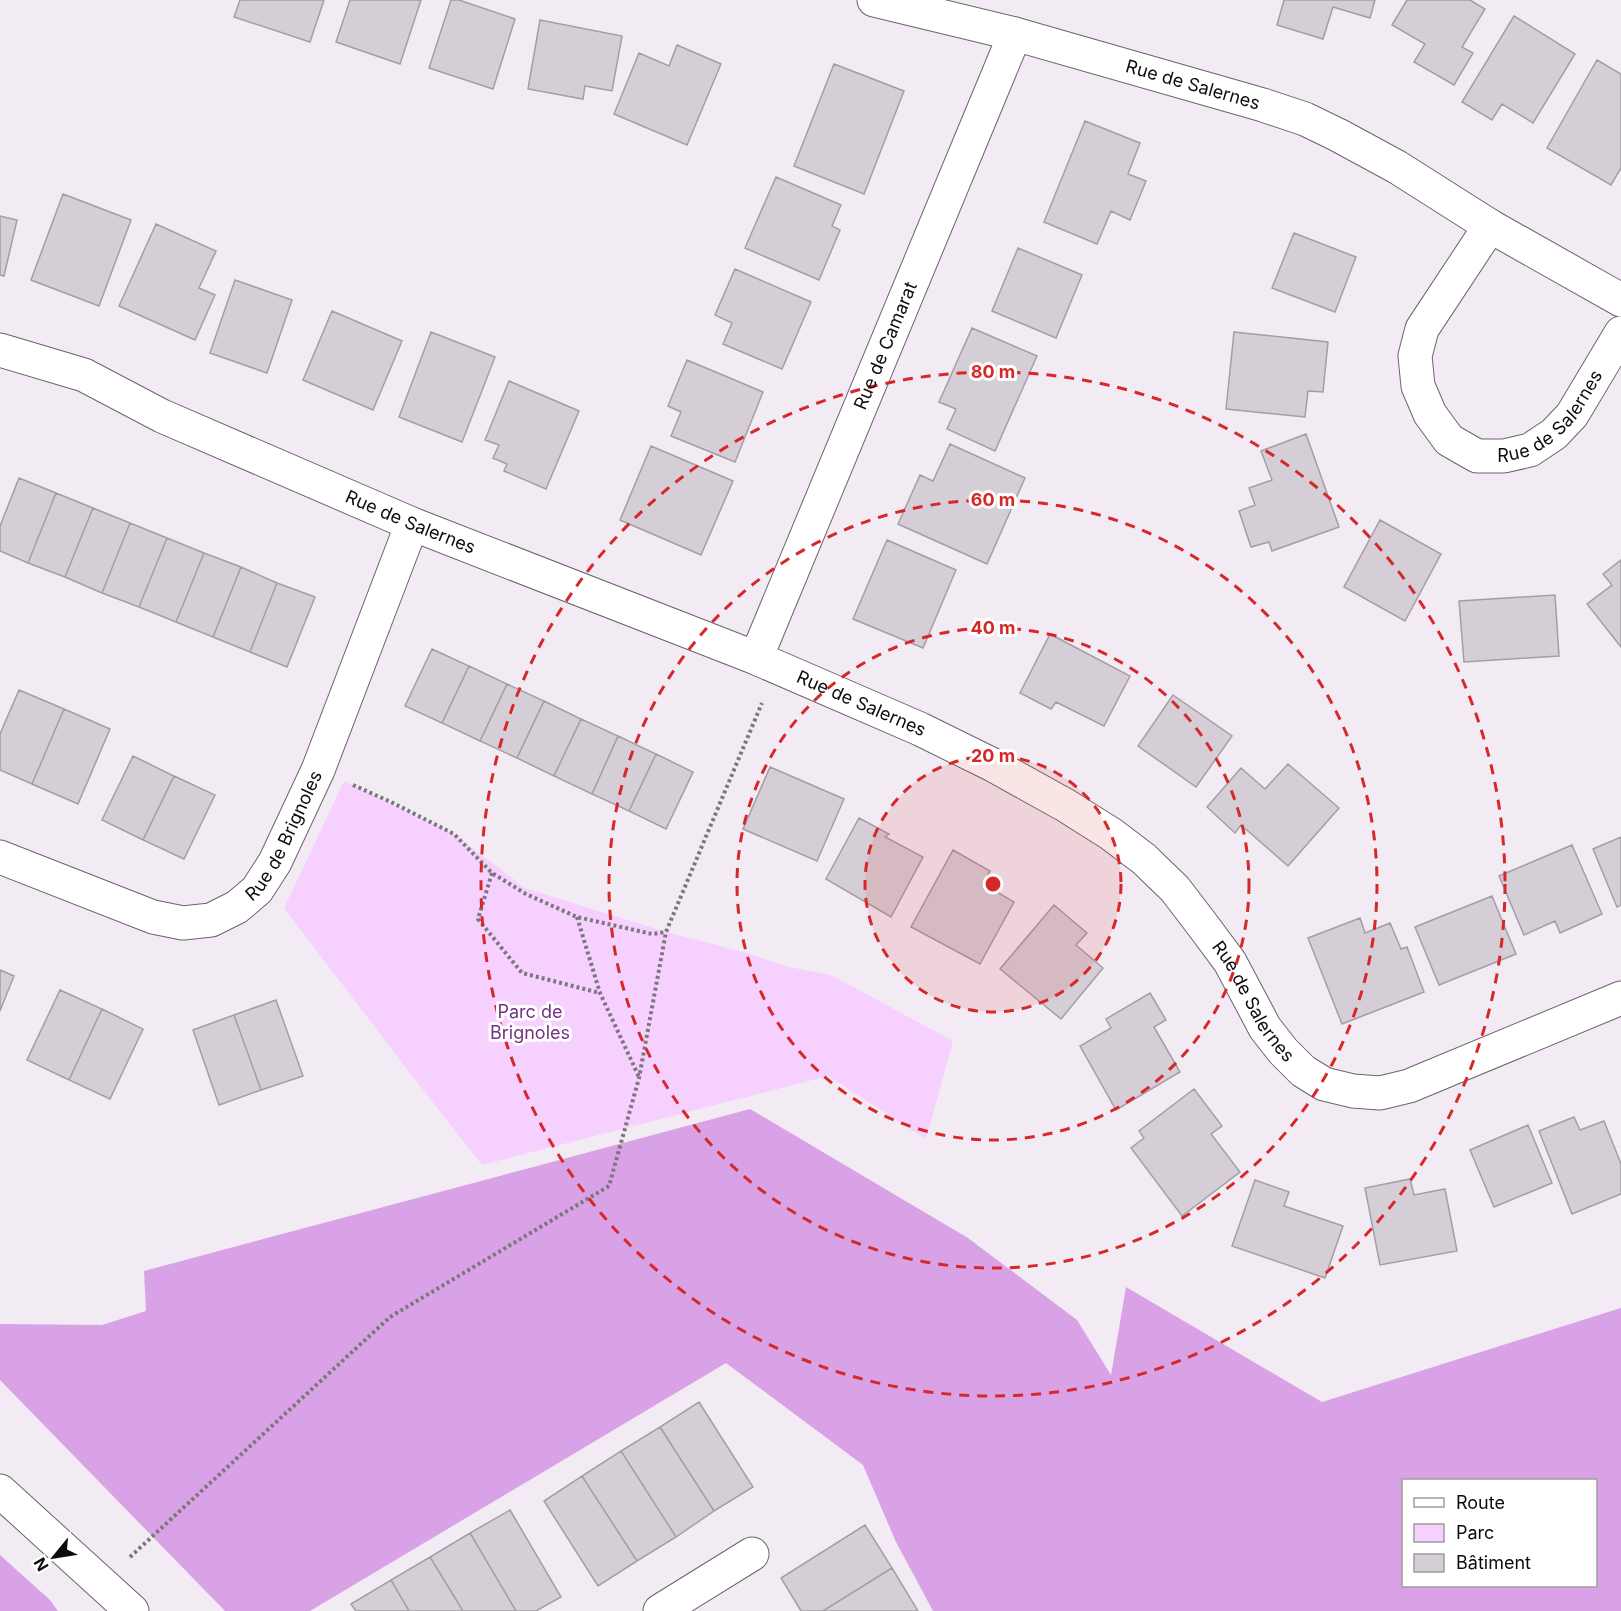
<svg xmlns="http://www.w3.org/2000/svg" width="1621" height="1611" viewBox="0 0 1621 1611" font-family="Inter,sans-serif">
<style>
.green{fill:#f6d1ff}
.forest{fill:#d9a1e6;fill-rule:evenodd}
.building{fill:#d5ced7;stroke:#a49da6;stroke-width:1.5}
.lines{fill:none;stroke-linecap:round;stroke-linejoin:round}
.minor-casing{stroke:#6b646c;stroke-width:35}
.path{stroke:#7b777c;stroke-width:4;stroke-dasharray:3 3;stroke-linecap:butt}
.minor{stroke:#fff;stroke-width:33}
.ring{fill:none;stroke:#d62828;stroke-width:3;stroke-dasharray:10 8}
.labels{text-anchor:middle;stroke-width:6;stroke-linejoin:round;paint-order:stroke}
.street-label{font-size:18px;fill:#0d0b0e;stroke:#fff}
.park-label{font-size:18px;fill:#743283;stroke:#fff}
.centre{fill:#d62828;stroke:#fff;stroke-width:3}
.ring-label{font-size:18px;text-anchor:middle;font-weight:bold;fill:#d62828;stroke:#fff;stroke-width:6;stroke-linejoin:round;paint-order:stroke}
</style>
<rect width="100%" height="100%" fill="#f3ebf4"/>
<path class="green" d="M 344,781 L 454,834 L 525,888 L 666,932 L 743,952 L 789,967 L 831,975 L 953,1041 L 926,1139 L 828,1076 L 482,1165 L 409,1072 L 284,908 Z"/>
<path class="forest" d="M 750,1109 L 968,1238 L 1077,1320 L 1111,1375 L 1126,1287 L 1322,1402 L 1621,1308 L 1621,1611 L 933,1611 L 896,1542 L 863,1465 L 726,1363 L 310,1611 L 225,1611 L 0,1380 L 0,1324 L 102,1325 L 146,1311 L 144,1271 ZM 1596,1480 L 1596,1586 L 1404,1586 L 1404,1480 Z
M 0,1555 L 50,1600 L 58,1611 L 0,1611 Z"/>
<path class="building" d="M 240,0 L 324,0 L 310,42 L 234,17 Z
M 350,0 L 421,0 L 400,64 L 336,42 Z
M 451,0 L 459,0 L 515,19 L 493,89 L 429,68 Z
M 1284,0 L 1375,0 L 1370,18 L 1333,7 L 1323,39 L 1277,25 Z
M 1407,0 L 1470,0 L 1485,9 L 1462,47 L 1473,53 L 1454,85 L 1414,62 L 1425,44 L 1392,25 Z
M 1514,16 L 1575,54 L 1533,123 L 1502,104 L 1492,120 L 1462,102 Z
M 540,20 L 622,36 L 612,91 L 585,86 L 583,99 L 528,89 Z
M 677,45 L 721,64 L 687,145 L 614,114 L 639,53 L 669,66 Z
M 1597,60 L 1621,74 L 1621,168 L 1611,185 L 1547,148 Z
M 834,64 L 904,91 L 864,194 L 794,166 Z
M 1085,121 L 1140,143 L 1128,174 L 1146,181 L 1130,220 L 1111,211 L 1097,244 L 1044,222 Z
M 776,177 L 841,205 L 832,226 L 840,230 L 819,280 L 745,248 Z
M 63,194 L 131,220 L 99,306 L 31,280 Z
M 0,216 L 17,220 L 4,276 L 0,275 Z
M 156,224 L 216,251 L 199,288 L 215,295 L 195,340 L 119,306 Z
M 1294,233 L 1356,257 L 1335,312 L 1272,288 Z
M 1018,248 L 1082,275 L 1056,338 L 992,311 Z
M 735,269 L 811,302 L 782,369 L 723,344 L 732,323 L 715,315 Z
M 235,280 L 292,300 L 267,373 L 210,353 Z
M 332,311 L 402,341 L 373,410 L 303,380 Z
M 972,328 L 1037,356 L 995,451 L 947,429 L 956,409 L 939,402 Z
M 431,332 L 495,357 L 462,442 L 399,417 Z
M 1234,332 L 1328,342 L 1323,392 L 1308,391 L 1305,417 L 1226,409 Z
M 687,360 L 763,392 L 735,462 L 671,436 L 681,412 L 668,406 Z
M 509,381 L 579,411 L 546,489 L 504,471 L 507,464 L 493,458 L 499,445 L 485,440 Z
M 1306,434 L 1339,527 L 1272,551 L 1269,542 L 1251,547 L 1239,511 L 1255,505 L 1249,488 L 1272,480 L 1261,451 Z
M 950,444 L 1025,478 L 987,564 L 898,524 L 920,475 L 933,481 Z
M 651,446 L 733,481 L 701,555 L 620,520 Z
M 19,478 L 56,493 L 28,563 L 0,551 L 0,526 Z
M 56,493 L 93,508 L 65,577 L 28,563 Z
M 93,508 L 130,523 L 102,593 L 65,577 Z
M 1380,520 L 1441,554 L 1405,621 L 1344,587 Z
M 130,523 L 167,538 L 139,607 L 102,593 Z
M 167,538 L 204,553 L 176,622 L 139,607 Z
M 887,540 L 956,570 L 923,648 L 853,619 Z
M 204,553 L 241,567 L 213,637 L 176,622 Z
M 1621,560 L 1621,647 L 1587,604 L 1612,585 L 1603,574 Z
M 241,567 L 277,583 L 250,652 L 213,637 Z
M 277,583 L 315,597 L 287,667 L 250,652 Z
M 1555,595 L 1559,656 L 1464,662 L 1459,601 Z
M 1050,634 L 1130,676 L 1104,726 L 1056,702 L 1051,709 L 1020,693 Z
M 432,649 L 469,666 L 442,723 L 405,706 Z
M 469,666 L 507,684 L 480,741 L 442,723 Z
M 507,684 L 544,701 L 517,758 L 480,741 Z
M 19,690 L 64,709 L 32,784 L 0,770 L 0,734 Z
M 1173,695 L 1232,736 L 1196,787 L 1138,746 Z
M 544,701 L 581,719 L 554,776 L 517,758 Z
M 64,709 L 110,729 L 78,804 L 32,784 Z
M 581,719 L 618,736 L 592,794 L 554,776 Z
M 618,736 L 656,754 L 629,811 L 592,794 Z
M 656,754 L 693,772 L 666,829 L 629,811 Z
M 133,756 L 174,776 L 143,840 L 102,820 Z
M 1288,764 L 1339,808 L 1288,866 L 1241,825 L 1235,833 L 1207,807 L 1241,768 L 1265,789 Z
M 770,767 L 844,799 L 817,861 L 743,829 Z
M 174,776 L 215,795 L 184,859 L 143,840 Z
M 859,818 L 889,834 L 885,837 L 923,857 L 891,917 L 826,879 Z
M 1621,837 L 1621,905 L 1617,907 L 1593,849 Z
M 1572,845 L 1602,914 L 1560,933 L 1555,921 L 1524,935 L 1499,876 Z
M 953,850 L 990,871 L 983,884 L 1014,902 L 980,964 L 911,927 Z
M 1492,896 L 1516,954 L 1439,985 L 1415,927 Z
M 1054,905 L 1087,933 L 1076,945 L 1103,968 L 1061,1019 L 1000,969 Z
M 1360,918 L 1365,933 L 1390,923 L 1401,949 L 1407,947 L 1424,992 L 1342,1024 L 1308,938 Z
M 0,970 L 14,976 L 0,1011 Z
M 60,990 L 102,1009 L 69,1080 L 27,1060 Z
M 1150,993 L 1166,1020 L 1154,1027 L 1180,1072 L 1116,1110 L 1080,1046 L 1111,1028 L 1106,1019 Z
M 276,1000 L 303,1076 L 261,1090 L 234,1015 Z
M 102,1009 L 143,1029 L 110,1099 L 69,1080 Z
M 234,1015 L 261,1090 L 219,1105 L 193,1030 Z
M 1194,1089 L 1222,1126 L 1211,1134 L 1240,1172 L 1182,1216 L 1131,1148 L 1144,1138 L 1139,1131 Z
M 1574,1117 L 1580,1130 L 1604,1121 L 1621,1164 L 1621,1194 L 1572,1214 L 1539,1131 Z
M 1528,1125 L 1552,1183 L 1494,1207 L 1470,1150 Z
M 1410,1179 L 1414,1195 L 1445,1189 L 1457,1251 L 1380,1265 L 1365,1188 Z
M 1255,1180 L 1289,1192 L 1284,1206 L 1343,1226 L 1325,1278 L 1232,1246 Z
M 699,1402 L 753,1487 L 714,1511 L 660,1427 Z
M 660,1427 L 714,1511 L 676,1537 L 621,1451 Z
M 621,1451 L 676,1537 L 637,1561 L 582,1476 Z
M 582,1476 L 637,1561 L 598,1586 L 544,1501 Z
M 510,1510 L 561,1597 L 536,1611 L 516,1611 L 470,1533 Z
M 865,1525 L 892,1568 L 823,1611 L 801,1611 L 781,1578 Z
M 470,1533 L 516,1611 L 463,1611 L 430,1557 Z
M 430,1557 L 463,1611 L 409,1611 L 391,1580 Z
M 892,1568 L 918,1611 L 823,1611 Z
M 391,1580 L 409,1611 L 356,1611 L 351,1604 Z"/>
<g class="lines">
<defs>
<g id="minor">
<path id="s1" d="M 874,0 L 1015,34 L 1263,105 L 1305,119 L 1338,135 L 1397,167 L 1490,226 L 1621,300"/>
<path id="s2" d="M 1490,226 L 1422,329 L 1415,356 L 1418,386 L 1430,414 L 1449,440 L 1477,456 L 1504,456 L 1530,450 L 1554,434 L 1572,415 L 1621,333"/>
<path id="s3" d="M 0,350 L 84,375 L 162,416 L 412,524 L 756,658 L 920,729 L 993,765 L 1065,805 L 1111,834 L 1144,859 L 1175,889 L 1204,927 L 1230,962 L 1265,1028 L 1283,1051 L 1303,1071 L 1324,1084 L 1353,1091 L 1380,1093 L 1409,1086 L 1621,998"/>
<path id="s4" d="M 756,658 L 1015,34"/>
<path id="s5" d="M 0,857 L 153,917 L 183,923 L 211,920 L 237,907 L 257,890 L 275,862 L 318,770 L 412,524"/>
<path d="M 0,1491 L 132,1611"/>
<path d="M 660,1611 L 752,1554"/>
</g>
</defs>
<use href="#minor" class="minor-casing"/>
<path class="path" d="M 353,785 L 391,802 L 454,834 L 492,873 L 526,894 L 577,917 L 652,934 L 666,932
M 492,873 L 478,919 L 522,973 L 600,993
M 577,917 L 600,993 L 639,1077
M 130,1557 L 390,1317 L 609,1186 L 639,1078 L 666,932 L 762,703"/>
<use href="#minor" class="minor"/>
</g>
<circle cx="993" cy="884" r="128" fill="#d62828" fill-opacity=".12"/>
<g class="ring">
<circle cx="993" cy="884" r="128"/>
<circle cx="993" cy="884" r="256"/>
<circle cx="993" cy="884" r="384"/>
<circle cx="993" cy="884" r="512"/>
</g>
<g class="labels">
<g class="street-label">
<text dy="6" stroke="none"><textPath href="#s1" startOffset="330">Rue de Salernes</textPath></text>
<text dy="6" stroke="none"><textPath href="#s4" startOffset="338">Rue de Camarat</textPath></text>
<text dy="6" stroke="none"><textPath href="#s2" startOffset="366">Rue de Salernes</textPath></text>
<text dy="6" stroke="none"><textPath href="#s3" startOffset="446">Rue de Salernes</textPath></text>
<text dy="6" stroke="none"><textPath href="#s3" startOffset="932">Rue de Salernes</textPath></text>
<text dy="6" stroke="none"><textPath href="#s5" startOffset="339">Rue de Brignoles</textPath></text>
<text dy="6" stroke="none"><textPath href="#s3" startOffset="1436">Rue de Salernes</textPath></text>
</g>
<g class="park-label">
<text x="530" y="1018">Parc de<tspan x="530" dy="21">Brignoles</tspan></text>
</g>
</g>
<circle cx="993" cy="884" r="9" class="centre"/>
<g class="ring-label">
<text x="993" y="378">80 m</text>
<text x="993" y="506">60 m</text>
<text x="993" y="634">40 m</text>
<text x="993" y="762">20 m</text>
</g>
<rect x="1402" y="1479" width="195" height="108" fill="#ffffff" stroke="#9e9d9f" stroke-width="1.5"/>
<rect x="1414" y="1498" width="30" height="9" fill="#ffffff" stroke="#9e9d9f" stroke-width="1.5"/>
<text x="1456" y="1509" font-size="18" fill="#0d0b0e">Route</text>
<rect x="1414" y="1524" width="30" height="18" fill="#f6d1ff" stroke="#9e9d9f" stroke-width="1.5"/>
<text x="1456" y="1539" font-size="18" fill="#0d0b0e">Parc</text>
<rect x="1414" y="1554" width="30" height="18" fill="#d5ced7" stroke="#9e9d9f" stroke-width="1.5"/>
<text x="1456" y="1569" font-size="18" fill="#0d0b0e">Bâtiment</text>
<g transform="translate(54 1557) rotate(240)" stroke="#ffffff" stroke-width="4.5" paint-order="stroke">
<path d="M0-4.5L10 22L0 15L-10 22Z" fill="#0d0b0e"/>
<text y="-9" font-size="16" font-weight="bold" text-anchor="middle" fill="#0d0b0e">N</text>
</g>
</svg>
